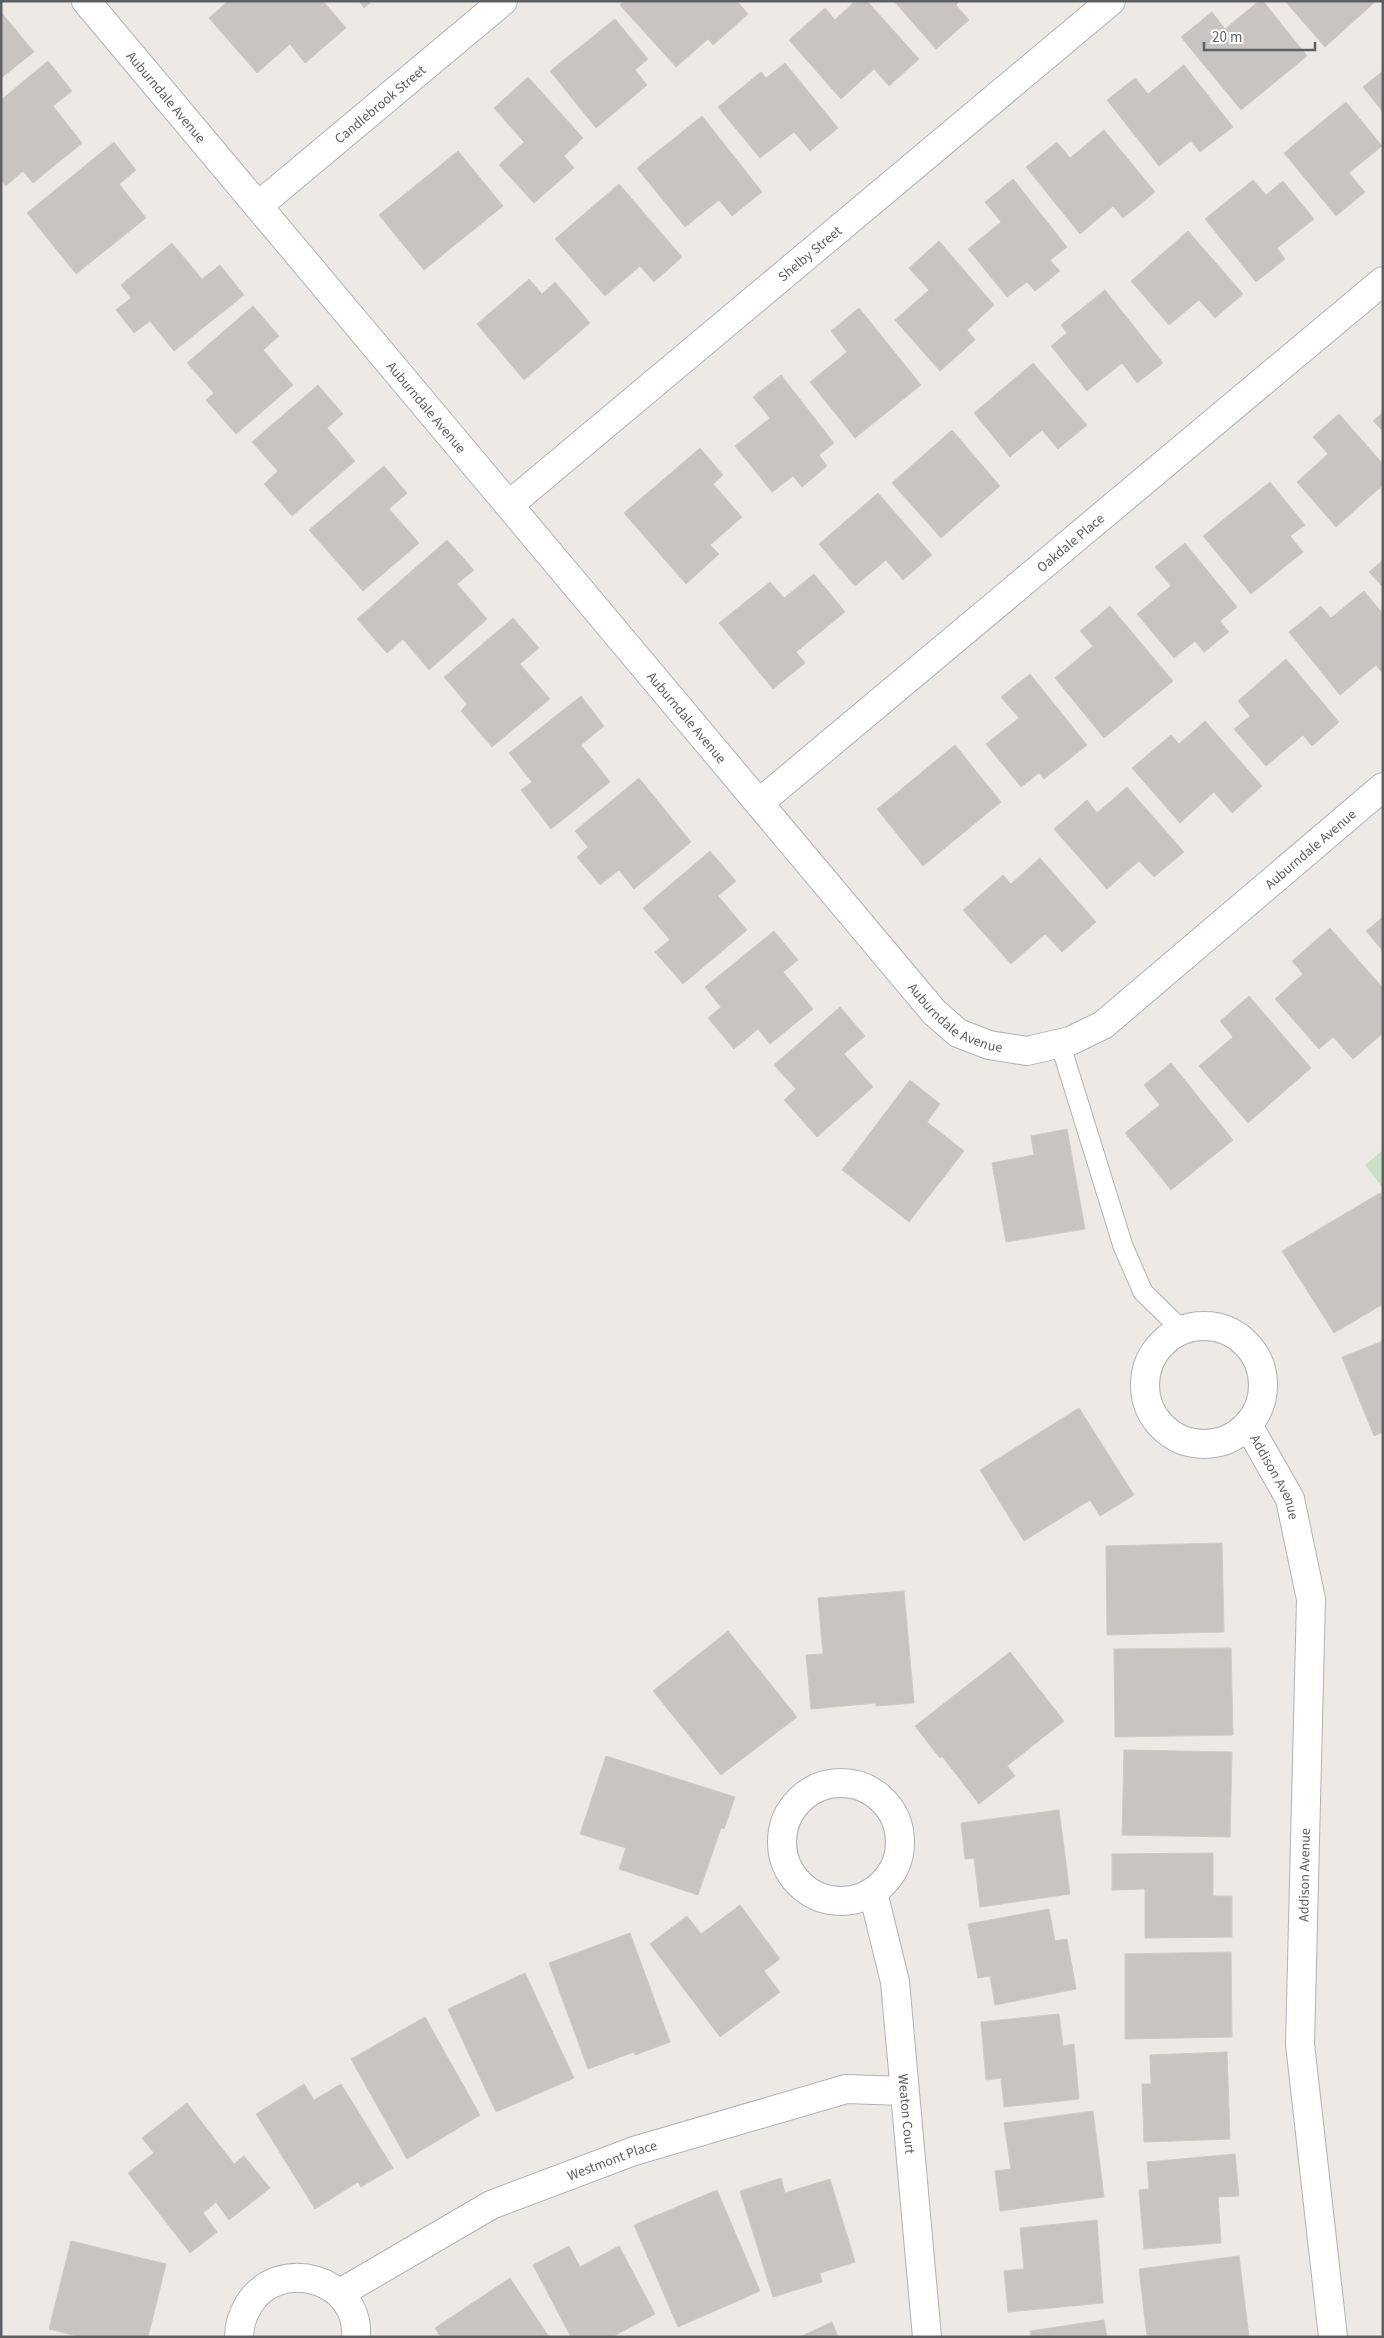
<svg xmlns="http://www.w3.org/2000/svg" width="1384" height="2338" viewBox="0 0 1384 2338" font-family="'Source Sans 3',sans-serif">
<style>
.green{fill:#c8e1c4}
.building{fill:#c8c4c1;stroke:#d0cac3}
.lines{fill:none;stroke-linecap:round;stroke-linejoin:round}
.lane-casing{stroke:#afb2b5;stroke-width:21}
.street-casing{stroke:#afb2b5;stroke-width:30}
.lane{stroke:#fff;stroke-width:19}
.street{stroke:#fff;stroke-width:28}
.labels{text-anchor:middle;stroke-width:5;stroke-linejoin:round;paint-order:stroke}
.street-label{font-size:14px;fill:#5c6063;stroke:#fff}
</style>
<rect width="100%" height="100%" fill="#ede9e4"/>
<path class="green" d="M 1383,1150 L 1383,1188 L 1365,1165 Z"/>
<path class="building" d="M 228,1 L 323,1 L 346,28 L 305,63 L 290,44 L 257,73 L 209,18 Z
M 359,1 L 372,1 L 364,8 Z
M 624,1 L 737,1 L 748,14 L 713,45 L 708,39 L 676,67 L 620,5 Z
M 855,1 L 867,1 L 919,59 L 889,86 L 874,69 L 841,99 L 789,40 L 825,8 L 835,20 Z
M 894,1 L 960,1 L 956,5 L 969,20 L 936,49 Z
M 1259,1 L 1263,1 L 1307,56 L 1241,110 L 1181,37 L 1212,12 L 1225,29 Z
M 1285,1 L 1376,1 L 1325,47 Z
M 1,12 L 34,52 L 1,78 Z
M 615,19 L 648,59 L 635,70 L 647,85 L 596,128 L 550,71 Z
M 48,61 L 72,91 L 53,106 L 82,143 L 33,183 L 23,171 L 6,186 L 1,180 L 1,100 Z
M 785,63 L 838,128 L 810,151 L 794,132 L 760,158 L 718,107 L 761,72 L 766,78 Z
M 1184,65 L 1233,127 L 1200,152 L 1191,141 L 1159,166 L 1107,100 L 1135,78 L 1148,94 Z
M 1383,71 L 1383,112 L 1363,87 Z
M 528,77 L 583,138 L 564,156 L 574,168 L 534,203 L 499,165 L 524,142 L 494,108 Z
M 1346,102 L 1382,146 L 1349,173 L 1365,192 L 1336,216 L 1284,153 Z
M 702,116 L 762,192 L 732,216 L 719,200 L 685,227 L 637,168 Z
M 1104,130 L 1155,192 L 1123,218 L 1113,206 L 1080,234 L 1026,167 L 1057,142 L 1070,158 Z
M 114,142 L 136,170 L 119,184 L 146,218 L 76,274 L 27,213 Z
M 458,151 L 503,206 L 424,270 L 379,215 Z
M 1013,179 L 1067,247 L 1050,260 L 1060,271 L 1035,291 L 1027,282 L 1007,297 L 968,249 L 1001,222 L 985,202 Z
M 1253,180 L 1266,195 L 1283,181 L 1314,219 L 1277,248 L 1285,259 L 1256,282 L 1205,219 Z
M 619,184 L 682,257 L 654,282 L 640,266 L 605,296 L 555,239 Z
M 1188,231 L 1243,294 L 1215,318 L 1199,300 L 1169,325 L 1131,281 Z
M 939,241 L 994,305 L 967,330 L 975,340 L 940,371 L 895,320 L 929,290 L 909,268 Z
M 172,243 L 202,279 L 220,265 L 244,295 L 174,351 L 150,321 L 134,333 L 116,310 L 131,298 L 121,285 Z
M 529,279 L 542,294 L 555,282 L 590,323 L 524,380 L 477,324 Z
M 1105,290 L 1163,363 L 1137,383 L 1122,363 L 1087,391 L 1051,346 L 1067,333 L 1061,325 Z
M 253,306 L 279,336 L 263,350 L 293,385 L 236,434 L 206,400 L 214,393 L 187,363 Z
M 859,308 L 921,385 L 855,438 L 810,382 L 847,352 L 831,331 Z
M 1033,363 L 1087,425 L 1058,449 L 1042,430 L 1010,457 L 974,413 Z
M 781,375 L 834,443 L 819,455 L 827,466 L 802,487 L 793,476 L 772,492 L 735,446 L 770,418 L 753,397 Z
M 318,385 L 343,414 L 327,428 L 355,461 L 292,516 L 264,484 L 278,471 L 252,442 Z
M 1383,412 L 1383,431 L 1373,421 Z
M 1339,414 L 1383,464 L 1383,485 L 1336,527 L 1297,482 L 1328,454 L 1313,437 Z
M 952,430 L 1000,486 L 941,538 L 892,483 Z
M 700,448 L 723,475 L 713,484 L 742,517 L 710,545 L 719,554 L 686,584 L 624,513 Z
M 384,466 L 407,493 L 389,509 L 419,543 L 363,591 L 309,530 Z
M 1270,482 L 1305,525 L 1290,536 L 1303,552 L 1251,594 L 1203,536 Z
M 878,493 L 932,555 L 903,580 L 886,560 L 855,586 L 819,544 Z
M 447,540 L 474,570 L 457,584 L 487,619 L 429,670 L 403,639 L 387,653 L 357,619 Z
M 1185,543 L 1237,607 L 1220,621 L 1229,632 L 1204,652 L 1195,641 L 1174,658 L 1137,614 L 1171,586 L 1155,567 Z
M 1383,560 L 1383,587 L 1369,572 Z
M 814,574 L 845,612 L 796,652 L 805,663 L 773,689 L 719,623 L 770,582 L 784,598 Z
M 1364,591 L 1383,614 L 1383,674 L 1376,665 L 1340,695 L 1289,632 L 1321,606 L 1331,618 Z
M 1110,606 L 1173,681 L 1104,738 L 1055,678 L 1093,646 L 1080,631 Z
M 513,618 L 539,648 L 520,664 L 550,699 L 492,747 L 461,711 L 467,704 L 444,677 Z
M 1286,659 L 1339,722 L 1312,746 L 1303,735 L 1266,766 L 1234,729 L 1250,716 L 1238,701 Z
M 1030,674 L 1087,745 L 1044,779 L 1039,773 L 1021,787 L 986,744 L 1019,718 L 1001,697 Z
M 581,696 L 604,726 L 581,745 L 610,782 L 551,829 L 521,790 L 532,782 L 509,753 Z
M 1205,721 L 1262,786 L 1232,813 L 1214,792 L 1180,823 L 1132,768 L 1171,735 L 1179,744 Z
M 955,745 L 1001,802 L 923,866 L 877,809 Z
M 639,778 L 691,842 L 634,889 L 619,870 L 600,885 L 577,857 L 588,847 L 575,831 Z
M 1127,787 L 1184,852 L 1154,877 L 1139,861 L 1107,889 L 1054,829 L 1087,800 L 1097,813 Z
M 710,851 L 736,881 L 718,896 L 747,930 L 683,984 L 655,952 L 670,940 L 643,908 Z
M 1040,858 L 1096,922 L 1062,952 L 1045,934 L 1011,964 L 963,910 L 1003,875 L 1011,884 Z
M 1383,917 L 1383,951 L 1366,931 Z
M 1330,928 L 1383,988 L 1383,1033 L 1353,1059 L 1333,1037 L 1319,1049 L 1275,999 L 1303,974 L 1292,961 Z
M 774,931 L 798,960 L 783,972 L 813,1009 L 770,1044 L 758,1029 L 734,1049 L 708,1018 L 721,1007 L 705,987 Z
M 1249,996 L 1311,1068 L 1248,1123 L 1199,1066 L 1233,1037 L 1220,1021 Z
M 840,1007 L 865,1036 L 844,1054 L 873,1087 L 817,1137 L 784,1100 L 796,1089 L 774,1065 Z
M 1171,1063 L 1233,1140 L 1171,1190 L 1125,1133 L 1160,1105 L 1144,1085 Z
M 910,1080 L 940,1104 L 927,1122 L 964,1151 L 909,1222 L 842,1170 Z
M 1067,1129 L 1085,1229 L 1006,1242 L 992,1163 L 1034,1155 L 1031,1136 Z
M 1380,1193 L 1383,1199 L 1383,1304 L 1334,1333 L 1282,1251 Z
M 1383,1341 L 1383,1432 L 1374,1436 L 1342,1357 Z
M 1079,1408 L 1134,1495 L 1100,1516 L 1090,1500 L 1024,1541 L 980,1470 Z
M 1222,1543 L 1224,1632 L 1107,1635 L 1106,1546 Z
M 904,1591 L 914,1703 L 876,1706 L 876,1703 L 811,1709 L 806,1655 L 823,1654 L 818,1598 Z
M 728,1631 L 797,1717 L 721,1775 L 653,1691 Z
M 1231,1648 L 1233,1735 L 1115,1737 L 1114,1649 Z
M 1010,1652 L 1064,1721 L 1007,1766 L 1015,1776 L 979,1804 L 942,1756 L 940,1758 L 915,1726 Z
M 1124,1750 L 1232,1752 L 1230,1837 L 1122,1835 Z
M 606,1756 L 735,1797 L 724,1829 L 721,1828 L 698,1895 L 619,1869 L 626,1848 L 580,1834 Z
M 1059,1810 L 1070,1894 L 980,1907 L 974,1858 L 965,1859 L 961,1823 Z
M 1213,1853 L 1213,1896 L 1232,1896 L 1232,1937 L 1145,1938 L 1145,1889 L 1112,1890 L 1112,1854 Z
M 740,1905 L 780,1959 L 764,1971 L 780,1992 L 720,2037 L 650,1944 L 687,1916 L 701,1934 Z
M 1049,1909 L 1055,1941 L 1067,1939 L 1076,1989 L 995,2005 L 990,1976 L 978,1978 L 968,1924 Z
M 630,1933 L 670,2042 L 635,2055 L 634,2052 L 588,2069 L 549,1963 Z
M 1231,1952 L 1232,2037 L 1125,2039 L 1125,1954 Z
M 525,1973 L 574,2078 L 496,2112 L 448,2009 Z
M 1059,2014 L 1063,2046 L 1074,2044 L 1079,2099 L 1004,2107 L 1001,2078 L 986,2080 L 981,2022 Z
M 425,2017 L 480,2115 L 407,2159 L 351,2059 Z
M 1227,2052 L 1230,2139 L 1144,2142 L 1142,2084 L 1151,2084 L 1150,2055 Z
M 304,2084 L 314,2100 L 341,2084 L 393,2168 L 361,2187 L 358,2182 L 315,2209 L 256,2114 Z
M 187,2103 L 234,2164 L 244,2156 L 270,2188 L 229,2220 L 216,2202 L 203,2213 L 217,2232 L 190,2253 L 128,2173 L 154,2153 L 142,2138 Z
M 1093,2111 L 1104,2197 L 1000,2211 L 995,2171 L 1011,2169 L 1004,2123 Z
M 1235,2154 L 1239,2196 L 1218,2197 L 1221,2243 L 1144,2249 L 1139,2190 L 1149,2189 L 1147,2162 Z
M 781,2178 L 785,2193 L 830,2179 L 855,2262 L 820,2273 L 822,2282 L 773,2297 L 740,2191 Z
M 717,2190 L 760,2291 L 678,2327 L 634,2225 Z
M 1097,2220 L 1103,2303 L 1008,2312 L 1004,2271 L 1024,2269 L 1020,2228 Z
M 71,2241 L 166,2264 L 148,2337 L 81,2337 L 49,2329 Z
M 569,2246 L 580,2267 L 619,2246 L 655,2314 L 612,2337 L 571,2337 L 533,2265 Z
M 1239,2256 L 1249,2337 L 1147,2337 L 1139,2269 Z
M 510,2278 L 549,2337 L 441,2337 L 435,2328 Z
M 1104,2320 L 1107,2337 L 1031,2337 L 1030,2331 Z
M 832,2322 L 838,2337 L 800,2337 Z"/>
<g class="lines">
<defs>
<path id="lane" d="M 1060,1043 L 1123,1246 L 1143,1292 L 1183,1331"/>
<g id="street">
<path id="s1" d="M 86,1 L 934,1012 L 958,1033 L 989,1045 L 1027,1051 L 1070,1041 L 1103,1025 L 1383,787"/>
<path id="s2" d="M 258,206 L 503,1"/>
<path id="s3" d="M 509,505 L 1111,1"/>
<path id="s4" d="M 759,803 L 1383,281"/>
<circle cx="1204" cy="1385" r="59"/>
<path id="s5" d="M 1248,1425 L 1290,1499 L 1311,1599 L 1300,2044 L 1333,2337"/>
<circle cx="841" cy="1842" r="59"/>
<path id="s6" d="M 873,1892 L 895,1982 L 927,2337"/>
<path id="s7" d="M 340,2293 L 491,2205 L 634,2151 L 846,2089 L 904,2091"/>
<path d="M 239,2337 C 239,2325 243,2314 249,2304 C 279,2256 360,2278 356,2337"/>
</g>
</defs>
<use href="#lane" class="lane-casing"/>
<use href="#street" class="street-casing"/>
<use href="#lane" class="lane"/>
<use href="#street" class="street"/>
</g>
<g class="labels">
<g class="street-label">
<text dy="5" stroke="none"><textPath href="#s1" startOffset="125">Auburndale Avenue</textPath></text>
<text dy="5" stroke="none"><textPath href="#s2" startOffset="159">Candlebrook Street</textPath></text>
<text dy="5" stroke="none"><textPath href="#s3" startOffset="392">Shelby Street</textPath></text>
<text dy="5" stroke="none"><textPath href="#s1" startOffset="530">Auburndale Avenue</textPath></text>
<text dy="5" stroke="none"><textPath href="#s4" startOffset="406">Oakdale Place</textPath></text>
<text dy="5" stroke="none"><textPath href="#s1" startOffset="935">Auburndale Avenue</textPath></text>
<text dy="5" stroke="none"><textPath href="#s1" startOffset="1776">Auburndale Avenue</textPath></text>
<text dy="5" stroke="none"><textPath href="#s1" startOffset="1341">Auburndale Avenue</textPath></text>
<text dy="5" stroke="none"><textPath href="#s5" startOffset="59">Addison Avenue</textPath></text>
<text transform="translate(1304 1875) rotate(-89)" y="5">Addison Avenue</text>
<text dy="5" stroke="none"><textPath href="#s6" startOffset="225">Weaton Court</textPath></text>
<text dy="5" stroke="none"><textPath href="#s7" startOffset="304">Westmont Place</textPath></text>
</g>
</g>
<rect width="1384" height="2338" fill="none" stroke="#5c6063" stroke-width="5"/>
<path d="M1204 42v8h111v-8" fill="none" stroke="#5c6063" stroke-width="2.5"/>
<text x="1212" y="42" font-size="15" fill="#5c6063" stroke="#ffffff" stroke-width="4" paint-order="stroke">20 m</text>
</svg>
